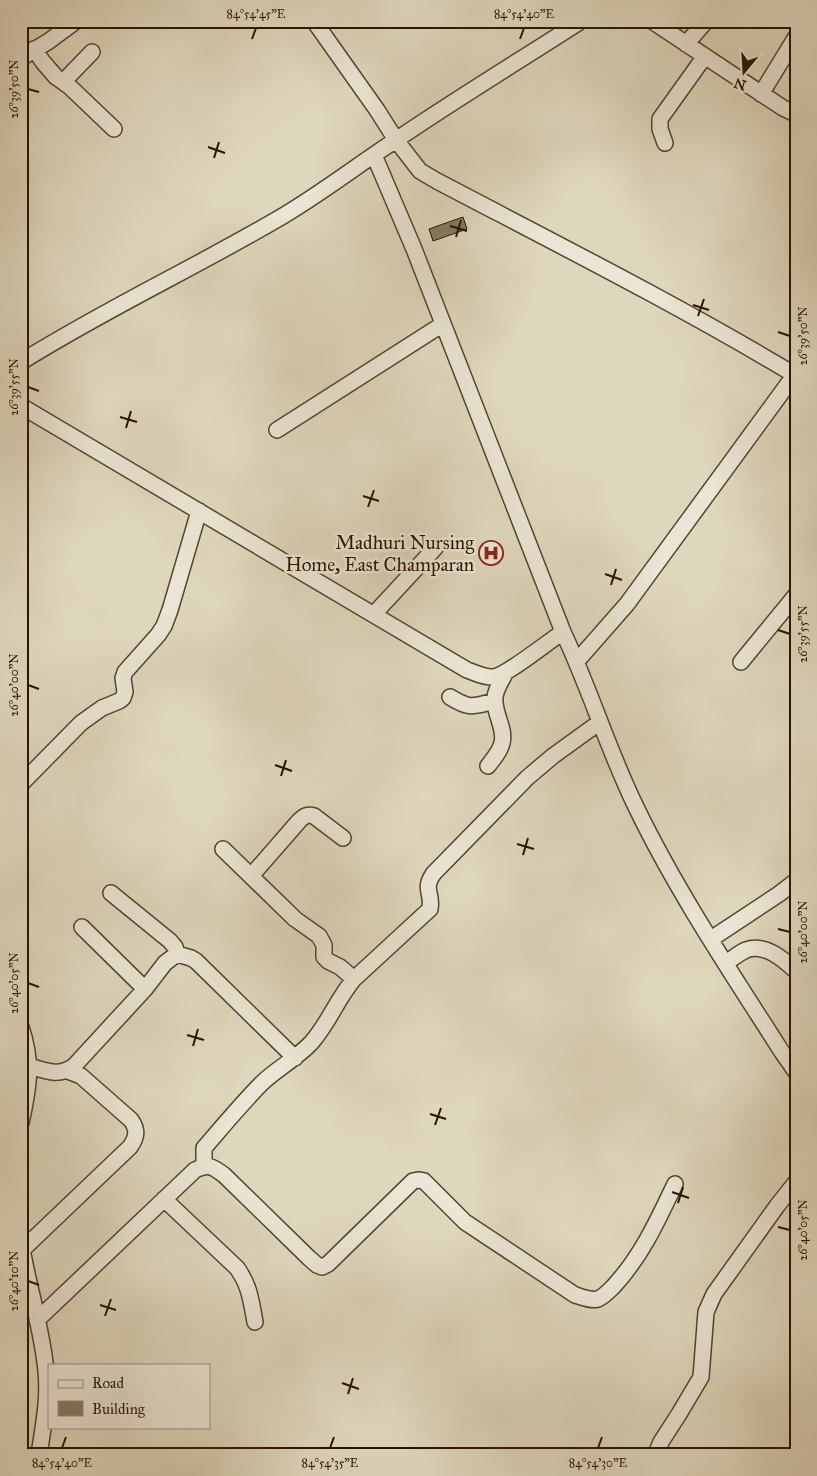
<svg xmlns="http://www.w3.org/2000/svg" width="817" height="1476" viewBox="0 0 817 1476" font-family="'IM FELL Great Primer',serif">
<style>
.building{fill:#877962;stroke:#271300}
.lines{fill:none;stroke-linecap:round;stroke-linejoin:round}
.minor-casing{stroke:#55442f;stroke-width:18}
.minor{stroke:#eae5d4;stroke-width:15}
.ticks{fill:none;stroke:#271300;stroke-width:2}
.labels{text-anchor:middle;stroke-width:5;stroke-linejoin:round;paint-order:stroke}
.poi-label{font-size:19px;fill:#271300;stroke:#eae5d4;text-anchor:end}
.neatline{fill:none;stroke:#271300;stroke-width:2}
.ticks-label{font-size:12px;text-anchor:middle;fill:#271300}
</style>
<rect width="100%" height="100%" fill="#dfd7bd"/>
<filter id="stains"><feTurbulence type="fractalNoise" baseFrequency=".004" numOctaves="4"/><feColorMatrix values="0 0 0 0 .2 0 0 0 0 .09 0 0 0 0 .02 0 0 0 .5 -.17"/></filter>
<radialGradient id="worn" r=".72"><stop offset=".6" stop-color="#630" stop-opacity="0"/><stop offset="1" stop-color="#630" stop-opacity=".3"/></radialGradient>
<path class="building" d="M 463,217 L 467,229 L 433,241 L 429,229 Z
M 492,543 L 499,557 L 487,563 L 480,549 Z"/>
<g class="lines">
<defs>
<path id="minor" d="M 314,21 L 377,110 L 396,140 L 420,171 L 437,181 C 557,244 678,305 795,375
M 652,21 L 783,108 L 796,114
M 686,44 L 706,21
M 34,49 L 43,62 L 56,77 L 70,87 L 114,129
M 21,58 L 49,41 L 76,21
M 63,82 L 92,52
M 761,94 L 796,37
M 665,143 L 660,129 L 660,119 L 705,56
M 374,155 L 414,249 L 563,632 C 590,689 608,750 636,807 C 677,892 731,972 782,1052 L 796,1072
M 21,362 C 104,310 192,269 276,220 C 318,196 356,166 396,140 C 456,99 519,61 581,21
M 21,406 L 467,670 C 476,673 485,678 494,677 C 507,675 549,641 563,632
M 277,430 L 443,324
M 374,614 L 436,547
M 577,661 L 627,604 L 796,373
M 741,662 L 796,595
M 450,697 C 471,710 473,706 495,701
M 488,766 C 493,759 500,752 502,743 C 506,728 493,713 495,697 C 496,688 502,680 506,672
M 21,784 L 81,723 L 102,708 L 119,701 L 123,698 L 125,692 L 123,678 L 125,672 L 158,635 L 164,626 L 170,610 L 199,511
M 223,849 L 295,919 L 319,936 L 324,945 L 324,957 L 328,961 L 340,967 L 354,979
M 251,876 L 299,821 C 304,816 307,814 314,816 L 343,838
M 111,893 L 170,941 L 175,947 L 177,954
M 82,927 L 145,989
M 711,939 L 779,894 L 796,881
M 726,963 C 732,959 739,953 746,950 C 765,943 783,959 796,971
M 21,1027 C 33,1063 29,1086 21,1123
M 29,1066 C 46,1071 59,1077 74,1066 L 145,989 L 165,963 L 177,954 L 191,958 L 196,961 L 295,1058
M 204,1166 L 204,1148 C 223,1126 242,1103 263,1082 C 278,1068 297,1058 311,1043 C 329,1023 337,999 354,979 L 430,909 C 433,893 422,889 434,873 L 527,778 L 553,756 L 600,722
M 164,1199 L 237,1268 C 250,1286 251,1301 255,1322
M 21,1243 C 28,1286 42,1328 46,1371 C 49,1399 43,1427 39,1455
M 22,1250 L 130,1147 C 137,1137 138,1130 131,1120 L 81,1076 L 68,1071
M 37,1320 L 195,1170 C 209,1163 213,1167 224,1175 L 309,1258 L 317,1265 L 322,1267 L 328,1264 L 413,1181 L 418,1180 L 424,1181 L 465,1222 L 575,1295 C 582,1297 591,1301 598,1299 C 603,1297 609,1291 613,1287 C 641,1257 658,1220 675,1184
M 660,1455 L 658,1449 L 661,1442 L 679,1414 L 701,1377 L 706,1312 L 714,1294 L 777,1206 L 796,1182"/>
</defs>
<use href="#minor" class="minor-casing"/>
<use href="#minor" class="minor"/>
</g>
<path class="ticks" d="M 252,39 L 256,28M 520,39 L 524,28M 28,89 L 39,92M 208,147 L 225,153M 214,158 L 219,142M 450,226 L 467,231M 456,237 L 461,220M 693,305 L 709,310M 698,316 L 704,299M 778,332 L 790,336M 28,387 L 39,391M 120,417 L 137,422M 126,428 L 131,411M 363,496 L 379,501M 368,507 L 374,490M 605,574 L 622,580M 611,585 L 616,569M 778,630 L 790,634M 28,685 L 39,689M 275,765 L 292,771M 281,776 L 286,760M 517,844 L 534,849M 523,855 L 528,838M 778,929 L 790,932M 28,983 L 39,987M 187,1035 L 204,1040M 193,1046 L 198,1029M 430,1114 L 446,1119M 435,1125 L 441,1108M 672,1192 L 689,1198M 678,1203 L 683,1187M 778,1227 L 790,1230M 28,1281 L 39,1285M 100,1305 L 116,1310M 105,1316 L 111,1299M 342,1383 L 359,1389M 348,1394 L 353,1378M 62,1448 L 66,1437M 330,1448 L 334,1437M 598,1448 L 602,1437"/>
<defs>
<symbol id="hospital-ring" viewBox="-11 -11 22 22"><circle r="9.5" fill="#eae5d4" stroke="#8f2418" stroke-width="1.5"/><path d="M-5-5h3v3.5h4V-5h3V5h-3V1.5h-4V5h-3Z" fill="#8f2418"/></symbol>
</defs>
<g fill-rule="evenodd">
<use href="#hospital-ring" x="477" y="539" width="28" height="28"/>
</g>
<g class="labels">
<g class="poi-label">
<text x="474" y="549">Madhuri Nursing<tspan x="474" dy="22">Home, East Champaran</tspan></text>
</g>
</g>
<rect width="817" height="1476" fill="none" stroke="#dfd7bd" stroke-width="55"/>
<rect x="48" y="1364" width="162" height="65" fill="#eae5d4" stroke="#9c917f"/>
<rect x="58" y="1380" width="25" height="8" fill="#eae5d4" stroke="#9c917f"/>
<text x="92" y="1388" font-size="15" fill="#271300">Road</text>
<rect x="58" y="1401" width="25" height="15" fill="#877962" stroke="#9c917f"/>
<text x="92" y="1414" font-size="15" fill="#271300">Building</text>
<g transform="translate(744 72) rotate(198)" stroke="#eae5d4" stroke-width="4" paint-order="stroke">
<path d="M0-4L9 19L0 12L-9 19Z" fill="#271300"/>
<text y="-8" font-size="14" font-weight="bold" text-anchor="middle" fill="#271300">N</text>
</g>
<rect x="28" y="28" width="762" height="1420" class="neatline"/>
<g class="ticks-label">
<text x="256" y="18">84°54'45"E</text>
<text x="524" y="18">84°54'40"E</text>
<text transform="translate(14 89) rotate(-90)" y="4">26°39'50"N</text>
<text transform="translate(803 336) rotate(-90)" y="4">26°39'50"N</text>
<text transform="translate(14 387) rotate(-90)" y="4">26°39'55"N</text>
<text transform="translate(803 634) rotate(-90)" y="4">26°39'55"N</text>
<text transform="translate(14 685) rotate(-90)" y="4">26°40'00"N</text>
<text transform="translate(803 932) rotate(-90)" y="4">26°40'00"N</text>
<text transform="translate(14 983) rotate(-90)" y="4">26°40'05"N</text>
<text transform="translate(803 1230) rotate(-90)" y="4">26°40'05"N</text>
<text transform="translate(14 1281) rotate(-90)" y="4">26°40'10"N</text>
<text x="62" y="1467">84°54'40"E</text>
<text x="330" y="1467">84°54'35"E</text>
<text x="598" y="1467">84°54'30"E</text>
</g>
<rect width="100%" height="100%" filter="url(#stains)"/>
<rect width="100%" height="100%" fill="url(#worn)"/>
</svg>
